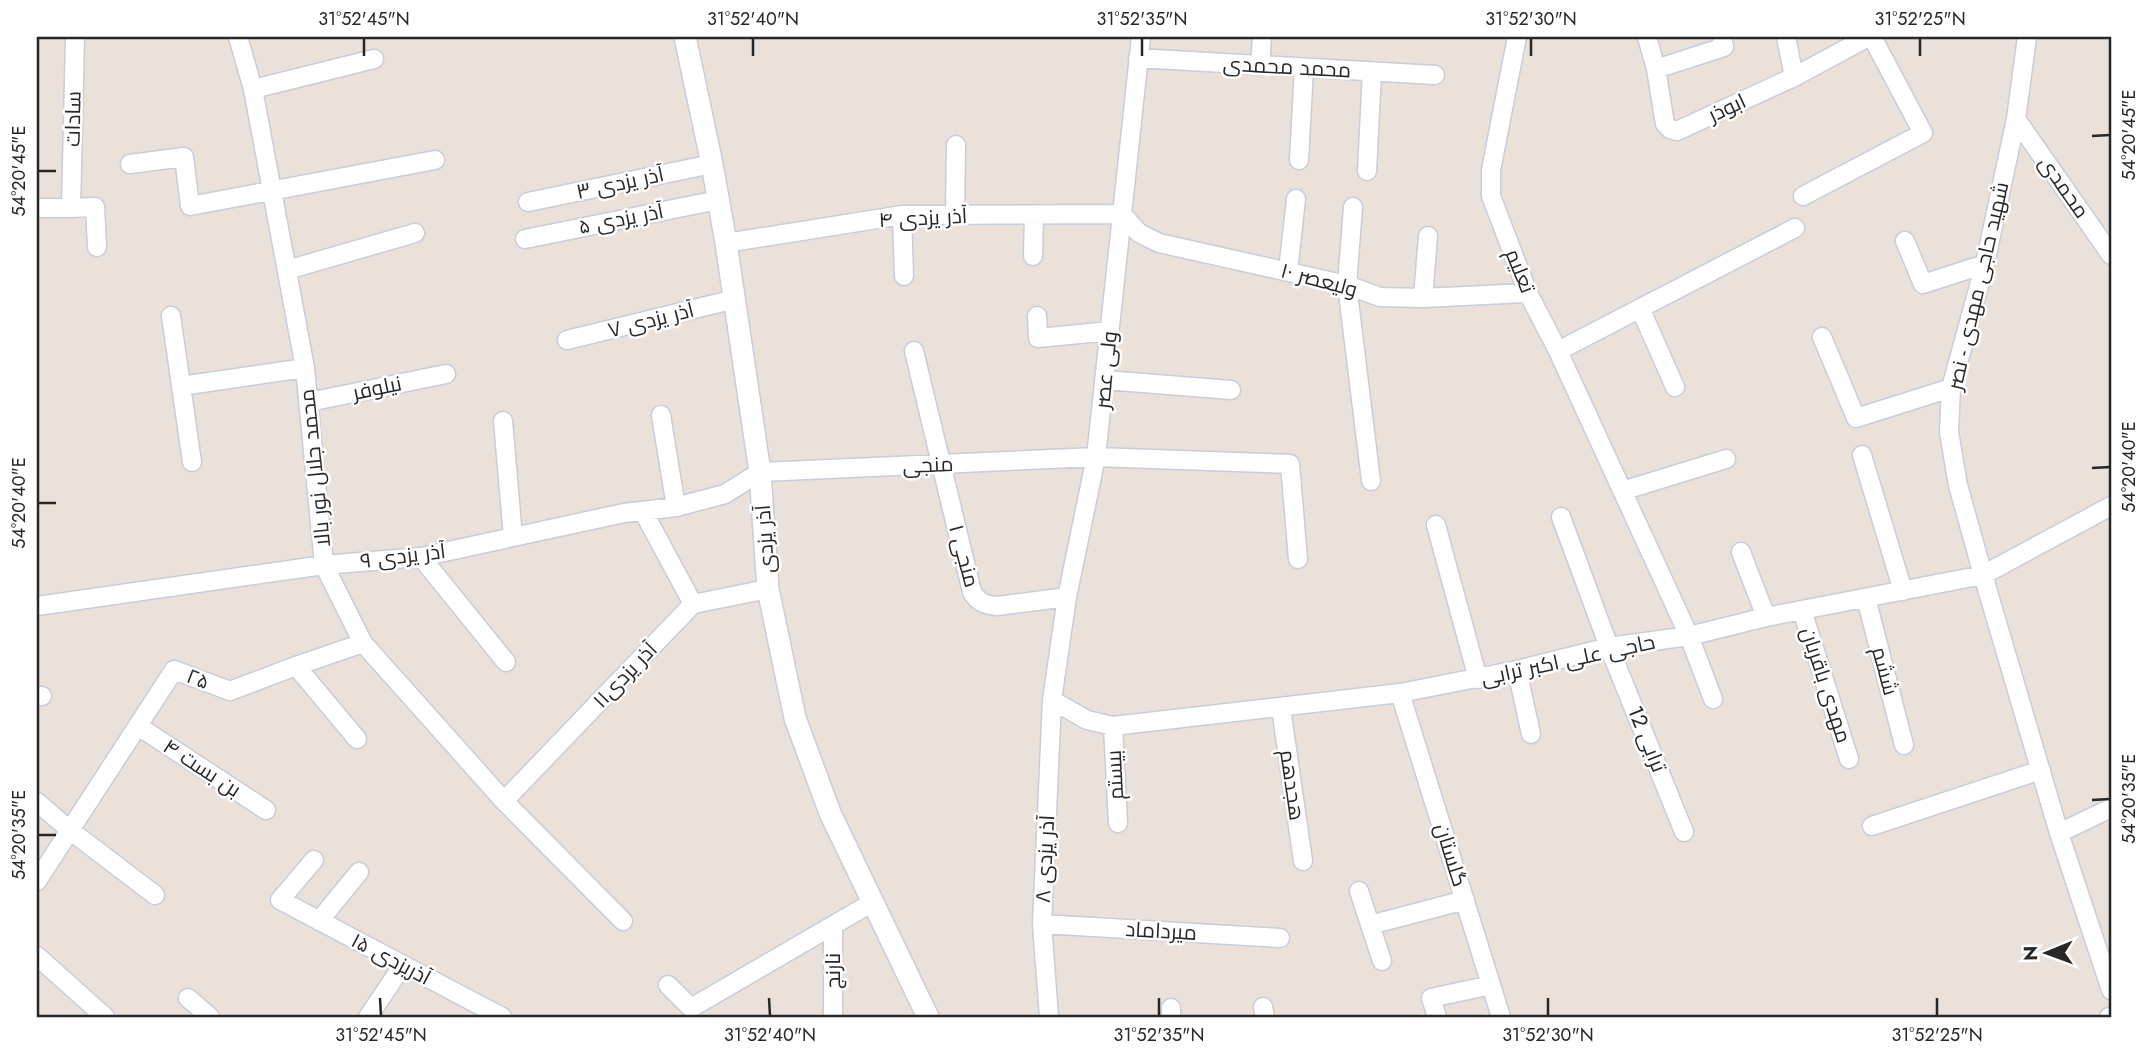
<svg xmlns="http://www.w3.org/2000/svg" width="2148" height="1054" viewBox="0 0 2148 1054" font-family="Jost,Cairo,sans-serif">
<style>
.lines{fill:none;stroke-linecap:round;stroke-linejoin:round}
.minor-casing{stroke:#c8cdd8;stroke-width:21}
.tertiary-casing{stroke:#c8cdd8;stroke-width:24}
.minor{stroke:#fff;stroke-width:18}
.tertiary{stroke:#fff;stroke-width:21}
.ticks{fill:none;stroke:#272727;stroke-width:2.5}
.labels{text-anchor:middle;stroke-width:5;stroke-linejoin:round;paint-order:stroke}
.street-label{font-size:21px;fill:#272727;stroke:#fff}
.neatline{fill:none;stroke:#272727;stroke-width:2.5}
.ticks-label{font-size:18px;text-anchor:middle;fill:#272727}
</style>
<rect width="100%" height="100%" fill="#e9e1da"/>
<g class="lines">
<defs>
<path id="minor" d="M 238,37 L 253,89 L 305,368 L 324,565 L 363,643 L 504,801 L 623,921
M 1517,37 L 1491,170 L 1491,196 L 1528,293 L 1558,351 L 1689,636 L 1713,699
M 1647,37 L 1656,69 L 1665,124 L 1670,129 L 1677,131 L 1794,77 L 1868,37
M 1786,37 L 1794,77
M 2027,37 L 2016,119 L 1985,264 L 1951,388 L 1949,432 L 1958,485 L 1983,575 L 2059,833 L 2111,990
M 1138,58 L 1435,75
M 1260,66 L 1262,37
M 1656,69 L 1724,47 L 1722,37
M 253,89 L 374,59
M 2016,119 L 2111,255
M 1299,160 L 1304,68
M 130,164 L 184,157 L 190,206 L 435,160
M 1367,171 L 1372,72
M 1803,196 L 1923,133 L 1872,37
M 528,202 L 712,164
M 1353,207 L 1347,285 L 1371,481
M 37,208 L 71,208 L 75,37
M 71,208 L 95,207 L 97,247
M 902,215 L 904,276
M 955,215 L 956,145
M 525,239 L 718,200
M 1905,241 L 1923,284 L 1985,264
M 726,243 L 902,215 L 1122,214 L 1139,233 L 1159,243 L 1347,285 L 1380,297 L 1423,298 L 1528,293
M 1033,256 L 1034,215
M 287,270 L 415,233
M 1288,271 L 1296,199
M 1423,298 L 1428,236
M 1640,308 L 1675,387
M 171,316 L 192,462
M 1037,316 L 1038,338 L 1110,331
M 1822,337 L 1856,418 L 1951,388
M 567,340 L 735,299
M 914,351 L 972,592 C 978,602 985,605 997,606 L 1067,597
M 1558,351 L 1795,228
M 1105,380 L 1231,390
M 181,386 L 305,368
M 309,402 L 446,374
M 661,415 L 676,507
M 503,421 L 513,537
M 1862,455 L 1903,591
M 1622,491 L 1726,459
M 643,511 L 693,604
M 1561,517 L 1609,647 L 1684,832
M 1436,525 L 1478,679
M 1741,552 L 1766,617
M 421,557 L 506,662
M 1866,598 L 1904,745
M 37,606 L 324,565 L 421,557 L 624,513 L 676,507 L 725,494 L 760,472 L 1096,457 L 1290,464 L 1298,559
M 1802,610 L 1849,759
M 296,666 L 357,739
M 1517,670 L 1531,734
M 1400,693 L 1501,1017
M 37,696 L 42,696
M 1052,700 L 1087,720 L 1113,726 L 1400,693 L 1517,670 L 1609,647 L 1689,636 L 1766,617 L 1983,575 L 2111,506
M 1281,708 L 1303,861
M 138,726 L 266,810
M 1113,726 L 1118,823
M 504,801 L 693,604 L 768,589
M 37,802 L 71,831 L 155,895
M 1872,826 L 2041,770
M 2059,833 L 2111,808
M 314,860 L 280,900 L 502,1017
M 37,881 L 174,670 L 230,691 L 296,666 L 363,643
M 1359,891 L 1382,961
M 319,921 L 359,872
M 1042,924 L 1280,938
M 1370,925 L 1465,900
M 833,926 L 833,1017
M 37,956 L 105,1017
M 668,985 L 691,1008 L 873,902
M 188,998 L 210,1017
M 1263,1007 L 1265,1017
M 368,1017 L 403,965
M 1049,1017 L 1042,924 L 1052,700 L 1067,597 L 1096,457 L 1141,37
M 1171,1017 L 1171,1008
M 1437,1017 L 1431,998 L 1491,985
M 2109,1017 L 2111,1017"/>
<path id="tertiary" d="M 685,37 L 712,164 L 726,243 L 760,472 L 768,589 L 795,718 L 830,813 L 928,1017"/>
</defs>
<use href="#minor" class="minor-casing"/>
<use href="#tertiary" class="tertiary-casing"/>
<use href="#minor" class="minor"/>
<use href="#tertiary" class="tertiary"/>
</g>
<path class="ticks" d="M 364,38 L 364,56M 753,38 L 753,56M 1142,38 L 1142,56M 1531,38 L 1531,56M 1920,38 L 1920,56M 2092,136 L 2110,135M 38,171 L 56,171M 2092,468 L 2110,467M 38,503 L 56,503M 2092,800 L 2110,799M 38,835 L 56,835M 380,998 L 381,1016M 769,998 L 770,1016M 1159,998 L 1159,1016M 1548,998 L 1548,1016M 1937,998 L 1937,1016"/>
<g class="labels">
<g class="street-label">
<text transform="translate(1287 67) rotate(3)" y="7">محمد محمدی</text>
<text transform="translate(1727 108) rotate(-25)" y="7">ابوذر</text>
<text transform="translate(73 119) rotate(-89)" y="7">سادات</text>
<text transform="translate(620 183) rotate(-12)" y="7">آذر یزدی ۳</text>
<text transform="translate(2064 187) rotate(55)" y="7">محمدی</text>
<text transform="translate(923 218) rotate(-3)" y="7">۴ آذر یزدی</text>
<text transform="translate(621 219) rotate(-11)" y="7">آذر یزدی ۵</text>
<text transform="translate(1520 271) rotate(68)" y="7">تعلیم</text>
<text transform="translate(1319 280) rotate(15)" y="7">۱۰ ولیعصر</text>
<text transform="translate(1978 286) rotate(-77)" y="7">شهید حاجی مهدی - نصر</text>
<text transform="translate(651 320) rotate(-14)" y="7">آذر یزدی ۷</text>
<text transform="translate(1106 370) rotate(-84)" y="7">ولی عصر</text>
<text transform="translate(377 388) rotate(-12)" y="7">نیلوفر</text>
<text transform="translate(928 465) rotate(-2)" y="7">منجی</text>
<text transform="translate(315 468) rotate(-96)" y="7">محمد جلال نور بالا</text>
<text transform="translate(765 539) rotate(-94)" y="7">آذر یزدی</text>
<text transform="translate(403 556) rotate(-7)" y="7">آذر یزدی ۹</text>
<text transform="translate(964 556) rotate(75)" y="7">منجی ۱</text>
<text transform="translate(1568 660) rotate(-12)" y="7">حاجی علی اکبر ترابی</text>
<text transform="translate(1885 671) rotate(75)" y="7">ششم</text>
<text transform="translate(625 675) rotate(-46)" y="7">آذر یزدی۱۱</text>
<text transform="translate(198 679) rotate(21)" y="7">۲۵</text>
<text transform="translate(1826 685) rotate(72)" y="7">مهدی باقربان</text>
<text transform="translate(1647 739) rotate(68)" y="7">ترابی 12</text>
<text transform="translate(202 768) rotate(33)" y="7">بن بست ۴</text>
<text transform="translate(1115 775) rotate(-93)" y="7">بیستم</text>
<text transform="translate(1292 785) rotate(82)" y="7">هجدهم</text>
<text transform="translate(1451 855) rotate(73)" y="7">گلستان</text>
<text transform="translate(1045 859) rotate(-87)" y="7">۸ آذر یزدی</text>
<text transform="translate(1161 931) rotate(3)" y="7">میرداماد</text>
<text transform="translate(391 959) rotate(28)" y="7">۱۵ آذریزدی</text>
<text transform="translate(833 971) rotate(-90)" y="7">نارنج</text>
</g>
</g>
<rect width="2148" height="1054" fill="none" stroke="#ffffff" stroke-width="77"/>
<g transform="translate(2047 953) rotate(269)" stroke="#ffffff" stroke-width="5" paint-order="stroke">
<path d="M0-5L12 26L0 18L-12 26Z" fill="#272727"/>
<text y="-10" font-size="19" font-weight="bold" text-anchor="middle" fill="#272727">N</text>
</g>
<rect x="38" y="38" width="2072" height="978" class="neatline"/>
<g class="ticks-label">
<text x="364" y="25">31°52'45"N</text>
<text x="753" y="25">31°52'40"N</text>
<text x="1142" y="25">31°52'35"N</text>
<text x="1531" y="25">31°52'30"N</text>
<text x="1920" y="25">31°52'25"N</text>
<text transform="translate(2129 135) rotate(-90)" y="6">54°20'45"E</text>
<text transform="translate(19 171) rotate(-90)" y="6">54°20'45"E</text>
<text transform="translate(2129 467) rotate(-90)" y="6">54°20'40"E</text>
<text transform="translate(19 503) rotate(-90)" y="6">54°20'40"E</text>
<text transform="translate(2129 799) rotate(-90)" y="6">54°20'35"E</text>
<text transform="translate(19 835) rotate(-90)" y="6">54°20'35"E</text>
<text x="381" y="1041">31°52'45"N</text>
<text x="770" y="1041">31°52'40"N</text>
<text x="1159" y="1041">31°52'35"N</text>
<text x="1548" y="1041">31°52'30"N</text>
<text x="1937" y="1041">31°52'25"N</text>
</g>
</svg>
